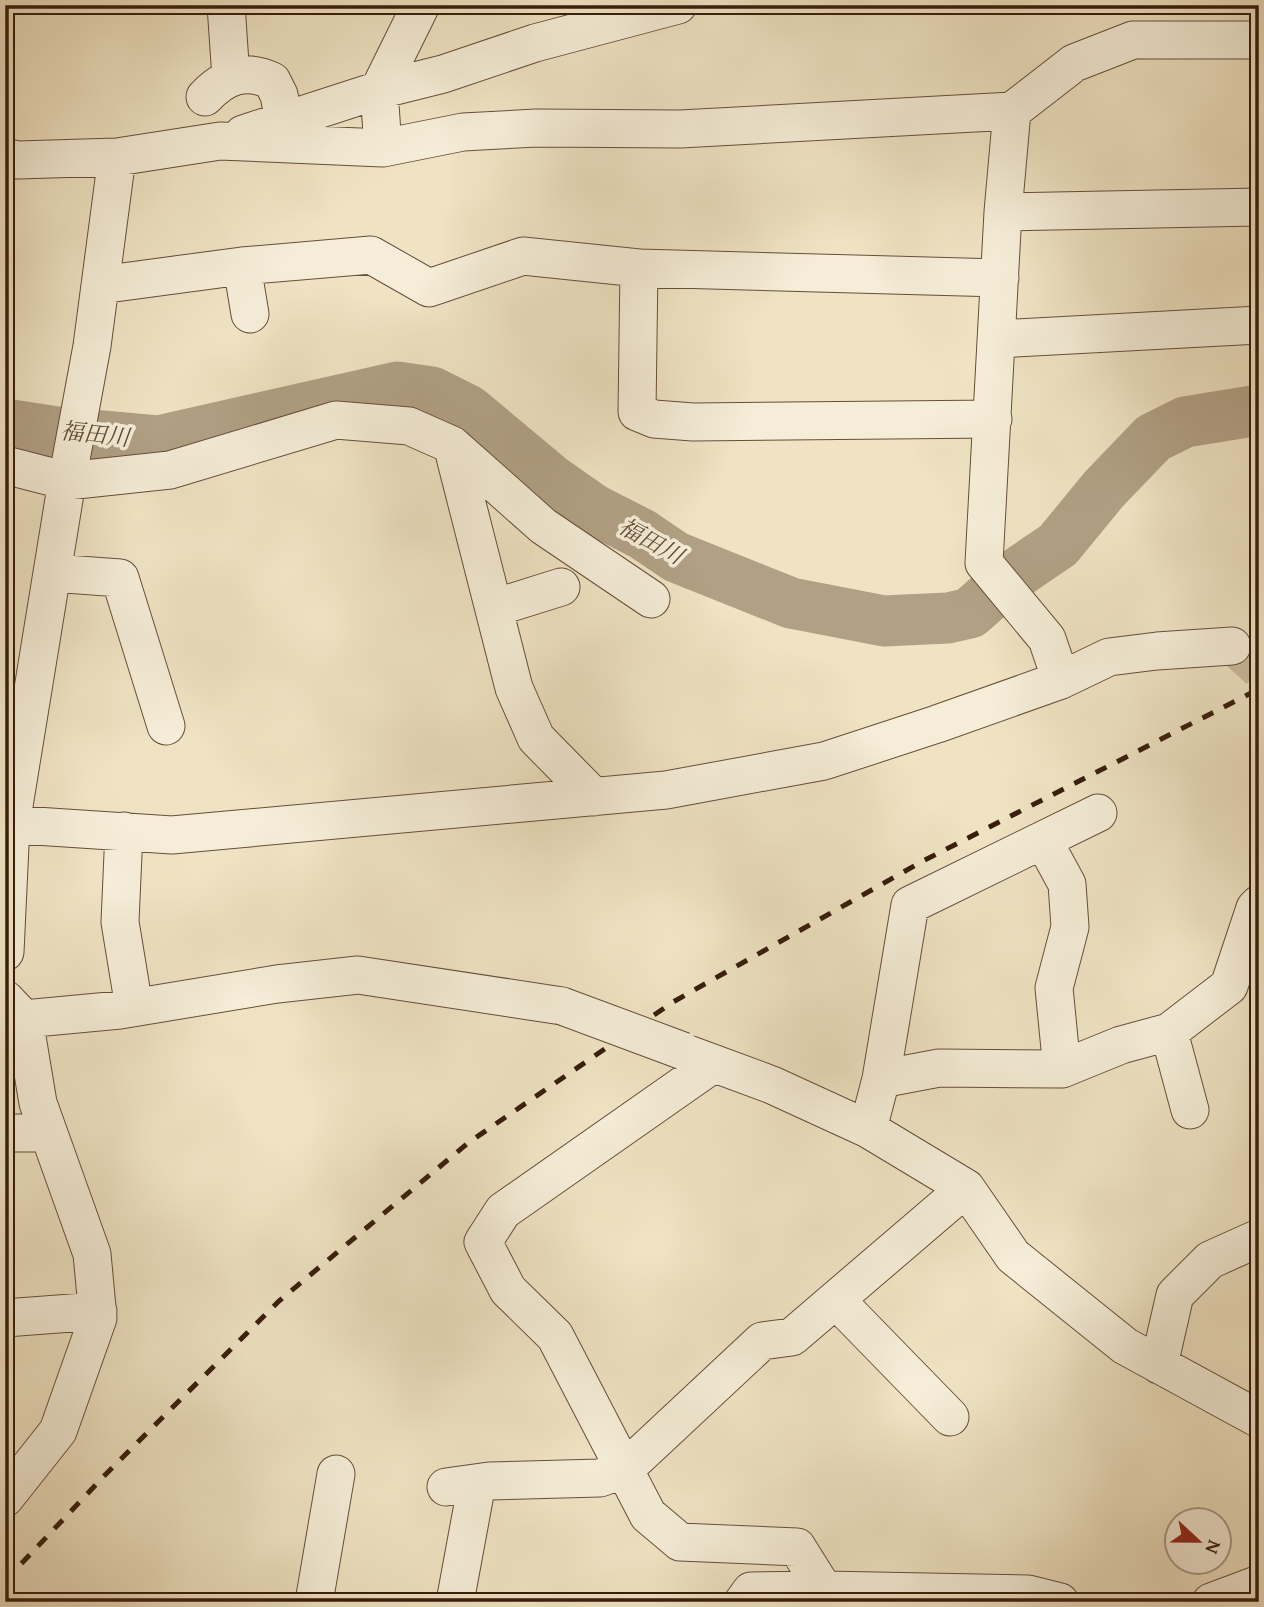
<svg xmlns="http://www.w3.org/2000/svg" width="1264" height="1607" viewBox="0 0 1264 1607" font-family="'Gentium Book Plus','Noto Serif JP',serif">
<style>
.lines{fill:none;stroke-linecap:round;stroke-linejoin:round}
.river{stroke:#b1a085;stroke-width:51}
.minor-tunnel{stroke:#cabb9f;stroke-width:37;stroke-dasharray:37 18;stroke-linecap:butt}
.minor-casing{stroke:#664e3a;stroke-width:39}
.minor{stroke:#f5edd8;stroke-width:37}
.rail{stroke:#381d0d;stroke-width:5;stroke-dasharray:12 12;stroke-linecap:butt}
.minor-bridge-casing{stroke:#664e3a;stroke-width:39;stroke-linecap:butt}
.minor-bridge{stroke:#f5edd8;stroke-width:37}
.labels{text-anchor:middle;stroke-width:7;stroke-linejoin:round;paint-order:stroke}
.water-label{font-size:23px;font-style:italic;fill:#624b37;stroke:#f5edd8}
</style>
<rect width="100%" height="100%" fill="#efe3c3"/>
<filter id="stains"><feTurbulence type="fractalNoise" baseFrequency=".00286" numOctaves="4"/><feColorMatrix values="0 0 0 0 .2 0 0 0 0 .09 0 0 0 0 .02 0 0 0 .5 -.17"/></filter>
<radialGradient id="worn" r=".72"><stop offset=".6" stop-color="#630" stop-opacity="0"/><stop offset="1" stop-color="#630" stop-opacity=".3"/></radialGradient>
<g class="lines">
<path class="river" d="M 5,424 L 57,432 L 158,441 L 397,387 L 432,392 L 468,410 L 553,481 L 593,509 L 642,534 L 676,557 L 791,603 L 884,621 L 948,618 L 970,613 L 1011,577 L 1058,545 L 1104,489 L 1153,438 L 1185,422 L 1259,410"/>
<path class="minor-tunnel" d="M 1232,646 L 1259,670"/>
<defs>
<path id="minor" d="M 226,5 L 231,78
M 205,97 C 225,76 245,68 272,81 L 279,95 L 284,121
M 1012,111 L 1003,212 L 984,563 L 1047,639 L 1061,680
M 243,134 L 379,90 L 443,74 L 535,43 L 678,5
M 383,148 L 379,90 L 421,5
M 5,157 L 18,160 L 117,157 L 220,141 L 383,148 L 463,132 L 536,128 L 680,129 L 1012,111 L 1074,63 L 1133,40 L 1259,40
M 1003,212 L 1259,207
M 242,266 L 250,314
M 100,285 L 242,266 L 371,255 L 429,288 L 523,256 L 639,268
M 997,339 L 1259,325
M 993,419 L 693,422 L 654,419 L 637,412 L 639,268 L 1000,278
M 452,445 L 514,688 L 536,738 L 594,797
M 5,465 L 67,481 L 170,470 L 336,420 L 409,426 L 452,445 L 543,526 L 651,599
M 52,573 L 120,578 L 166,726
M 494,608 L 561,587
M 5,824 L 172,835 L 666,790 L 824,761 L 937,724 L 1061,680 L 1109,657 L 1157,651 L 1232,646
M 124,831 L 120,922 L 134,1007
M 1043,840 L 1067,884 L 1070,927 L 1054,988 L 1062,1069
M 5,952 L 11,824 L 67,481 L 92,346 L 117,157
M 5,999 L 24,1019 L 38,1103 L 92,1254 L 98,1318 L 58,1431 L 5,1498
M 24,1019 L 120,1010 L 277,984 L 358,975 L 562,1006
M 1169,1032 L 1190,1110
M 691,1055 L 772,1085 L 868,1129 L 966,1188 L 1013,1256 L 1125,1346 L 1259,1419
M 713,1064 L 503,1211 L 483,1242 L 508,1290 L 555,1336 L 648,1515 L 680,1542 L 797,1547 L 824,1590 L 1028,1594 L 1060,1602
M 881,1079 L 910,905 L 1098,813
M 868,1129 L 881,1079 L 939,1068 L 1062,1069 L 1121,1045 L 1169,1032 L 1229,986 L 1255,908 L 1259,904
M 5,1133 L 48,1133
M 836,1300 L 950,1417
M 5,1318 L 98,1311
M 1159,1365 L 1175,1295 L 1210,1260 L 1259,1238
M 446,1487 L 489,1481 L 600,1478 L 625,1469 L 762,1341 L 792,1337 L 966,1188
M 314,1602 L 336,1474
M 455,1602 L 477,1483
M 743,1602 L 751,1591 L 824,1590
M 1211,1602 L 1259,1584"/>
</defs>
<use href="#minor" class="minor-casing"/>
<use href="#minor" class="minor"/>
<path class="rail" d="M 5,1581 L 106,1474 L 279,1301 L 468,1143 L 673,1002 L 923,861 L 1259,689"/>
<defs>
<path id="minor-bridge" d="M 562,1006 L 683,1051"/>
</defs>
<use href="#minor-bridge" class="minor-bridge-casing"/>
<use href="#minor-bridge" class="minor-bridge"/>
</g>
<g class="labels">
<g class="water-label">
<text transform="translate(95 434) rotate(6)" y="8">福田川</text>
<text transform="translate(651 541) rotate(29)" y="8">福田川</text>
</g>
</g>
<rect width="1264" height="1607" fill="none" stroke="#efe3c3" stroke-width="28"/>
<rect x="7" y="7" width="1250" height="1593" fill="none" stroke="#381d0d" stroke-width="3.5"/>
<rect x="14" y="14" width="1236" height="1579" fill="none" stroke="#381d0d" stroke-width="2"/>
<g transform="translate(1198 1541) rotate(112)"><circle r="33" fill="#f5edd8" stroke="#a99a87" stroke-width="2"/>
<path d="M0-5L12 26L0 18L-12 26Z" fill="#8f2418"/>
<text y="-10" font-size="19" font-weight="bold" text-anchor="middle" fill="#381d0d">N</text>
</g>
<rect width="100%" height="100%" filter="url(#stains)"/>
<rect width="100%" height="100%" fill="url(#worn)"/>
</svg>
